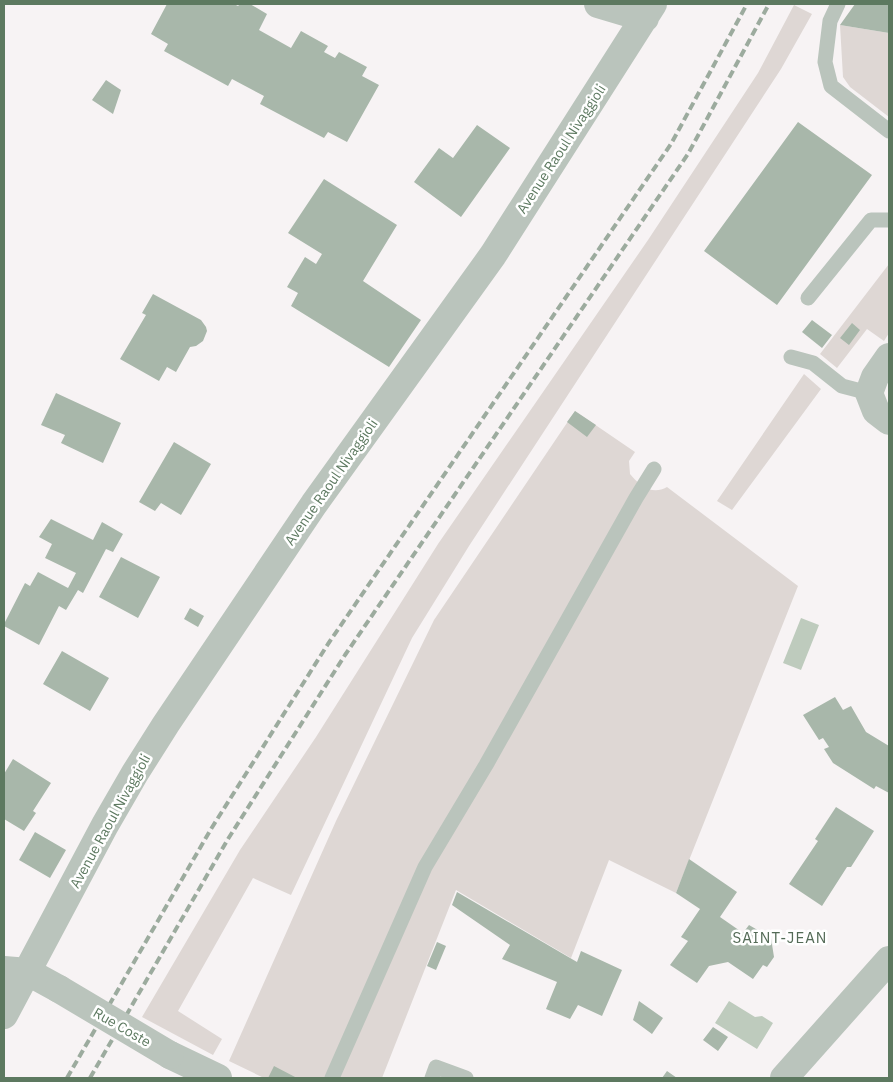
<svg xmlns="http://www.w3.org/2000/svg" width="893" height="1082" viewBox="0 0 893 1082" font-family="'IBM Plex Sans',sans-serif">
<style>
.green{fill:#ded7d4}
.water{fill:#becbbd}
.building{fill:#a8b7aa}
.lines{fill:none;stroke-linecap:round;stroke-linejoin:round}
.service{stroke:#bac4bc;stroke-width:15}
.minor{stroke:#bac4bc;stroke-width:28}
.rail{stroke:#9cab9e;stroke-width:4;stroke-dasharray:8 4;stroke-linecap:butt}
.minor-bridge{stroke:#bac4bc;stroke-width:28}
.labels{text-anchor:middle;stroke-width:5;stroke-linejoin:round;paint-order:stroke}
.street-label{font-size:14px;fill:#5d7960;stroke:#fff}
.neighbourhood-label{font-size:15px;letter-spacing:1px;fill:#536a56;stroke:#fff}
</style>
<rect width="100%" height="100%" fill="#f7f3f4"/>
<path class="green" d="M 794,5 L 812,14 L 781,69 L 469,546 L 412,638 L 291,895 L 253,878 L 178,1011 L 222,1039 L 213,1055 L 142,1017 L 240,850 L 316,737 L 438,544 L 648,240 L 758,73 Z
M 840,25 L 889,33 L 889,117 L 850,87 L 843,77 Z
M 889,264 L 889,333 L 884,341 L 867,329 L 837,368 L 820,354 Z
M 804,374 L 821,389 L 732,510 L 717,501 Z
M 575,411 L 635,452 L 629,461 L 630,474 C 639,485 652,496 667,487 L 798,586 L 676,893 L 609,860 L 571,958 L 456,890 L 382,1078 L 264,1078 L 229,1061 L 336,821 L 434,620 Z"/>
<path class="water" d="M 801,618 L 819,625 L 801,670 L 783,663 Z
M 729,1001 L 755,1017 L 762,1016 L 773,1023 L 757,1049 L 715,1023 Z"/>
<path class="building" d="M 167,4 L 234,4 L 238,6 L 240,4 L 250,4 L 267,14 L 259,30 L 291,48 L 301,31 L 328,46 L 324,52 L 335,58 L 339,52 L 367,67 L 362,76 L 379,85 L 347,142 L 328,132 L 324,138 L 260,104 L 264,96 L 232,79 L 228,86 L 164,51 L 168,44 L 151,34 Z
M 855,4 L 889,4 L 889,33 L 840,25 Z
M 106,80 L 121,90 L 113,114 L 92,100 Z
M 798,122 L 872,175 L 777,305 L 704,251 Z
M 477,125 L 510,148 L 461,217 L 414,182 L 439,148 L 453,158 Z
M 324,179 L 397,225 L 363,281 L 421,320 L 389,367 L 291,306 L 298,293 L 287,287 L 305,257 L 316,264 L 322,254 L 288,233 Z
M 153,294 L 201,320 L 206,327 L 207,331 L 203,341 L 196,346 L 190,347 L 176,372 L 167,367 L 159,381 L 120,359 L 146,315 L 142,313 Z
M 812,320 L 832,335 L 822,348 L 802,332 Z
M 852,323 L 860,330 L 849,345 L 840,338 Z
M 56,393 L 121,423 L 103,463 L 61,443 L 65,435 L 41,425 Z
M 575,411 L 596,425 L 587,437 L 567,422 Z
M 174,442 L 211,464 L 181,515 L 161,503 L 155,511 L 139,502 Z
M 51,519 L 93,540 L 102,522 L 123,534 L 113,552 L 106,549 L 83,593 L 78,590 L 66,610 L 59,606 L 39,645 L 4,626 L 4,624 L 25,583 L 30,586 L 38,572 L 68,588 L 76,573 L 45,558 L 52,544 L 39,537 Z
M 121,557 L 160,577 L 138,618 L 99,597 Z
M 190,608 L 204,616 L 198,627 L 184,619 Z
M 62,651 L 109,678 L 90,711 L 43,684 Z
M 835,697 L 843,710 L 851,706 L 866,732 L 889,746 L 889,793 L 876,786 L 874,789 L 833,763 L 824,749 L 829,747 L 823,738 L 819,740 L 803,715 Z
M 13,759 L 51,783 L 33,811 L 36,813 L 24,831 L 4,819 L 4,774 Z
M 836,807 L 874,831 L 851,867 L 847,867 L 822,906 L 789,884 L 818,841 L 815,839 Z
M 35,832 L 66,850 L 50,878 L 19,860 Z
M 689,859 L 737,892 L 720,917 L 743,933 L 749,925 L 771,938 L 774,957 L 767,967 L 763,965 L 753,979 L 728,962 L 709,966 L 697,983 L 670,965 L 688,941 L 681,937 L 700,909 L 676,893 Z
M 457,892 L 577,962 L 581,951 L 622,970 L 602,1016 L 578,1005 L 570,1019 L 546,1009 L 557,982 L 502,959 L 510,945 L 452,905 Z
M 437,942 L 446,946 L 436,970 L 427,966 Z
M 639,1001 L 663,1018 L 652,1034 L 633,1020 Z
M 713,1027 L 728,1037 L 718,1051 L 703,1040 Z
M 274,1066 L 297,1078 L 268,1078 Z
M 667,1071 L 677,1078 L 662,1078 Z"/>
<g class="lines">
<path class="service" d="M 838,4 L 830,21 L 825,62 L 831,86 L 889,131
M 808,298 L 871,220 L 889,220
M 791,357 L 813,363 L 842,386 L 869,393
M 332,1078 L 425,867 L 486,765 L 636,498 L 654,469
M 432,1078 L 436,1067 L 466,1078"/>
<path class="minor" d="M 598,4 L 645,18
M 889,357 L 875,377 L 869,393 L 876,411 L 889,421
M 4,970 L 28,972 L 59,989
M 4,1015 L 105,825 L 135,773 L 166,724 L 314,504 L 493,255 L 653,4
M 170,1055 L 218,1078
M 784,1078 L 889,960"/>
<path class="rail" d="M 67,1078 L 211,829 L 328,644 L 671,144 L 747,4
M 90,1078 L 228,839 L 345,655 L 688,154 L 769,4"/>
<path class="minor-bridge" d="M 59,989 L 170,1055"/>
</g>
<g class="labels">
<g class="street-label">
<text transform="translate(561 149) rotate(-57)" y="5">Avenue Raoul Nivaggioli</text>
<text transform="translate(331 482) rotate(-55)" y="5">Avenue Raoul Nivaggioli</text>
<text transform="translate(110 821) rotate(-61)" y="5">Avenue Raoul Nivaggioli</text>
<text transform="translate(122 1027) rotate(30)" y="5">Rue Coste</text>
</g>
<g class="neighbourhood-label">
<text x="780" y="943">SAINT-JEAN</text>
</g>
</g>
<rect width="893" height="1082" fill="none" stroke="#5d7960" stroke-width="10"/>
</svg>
